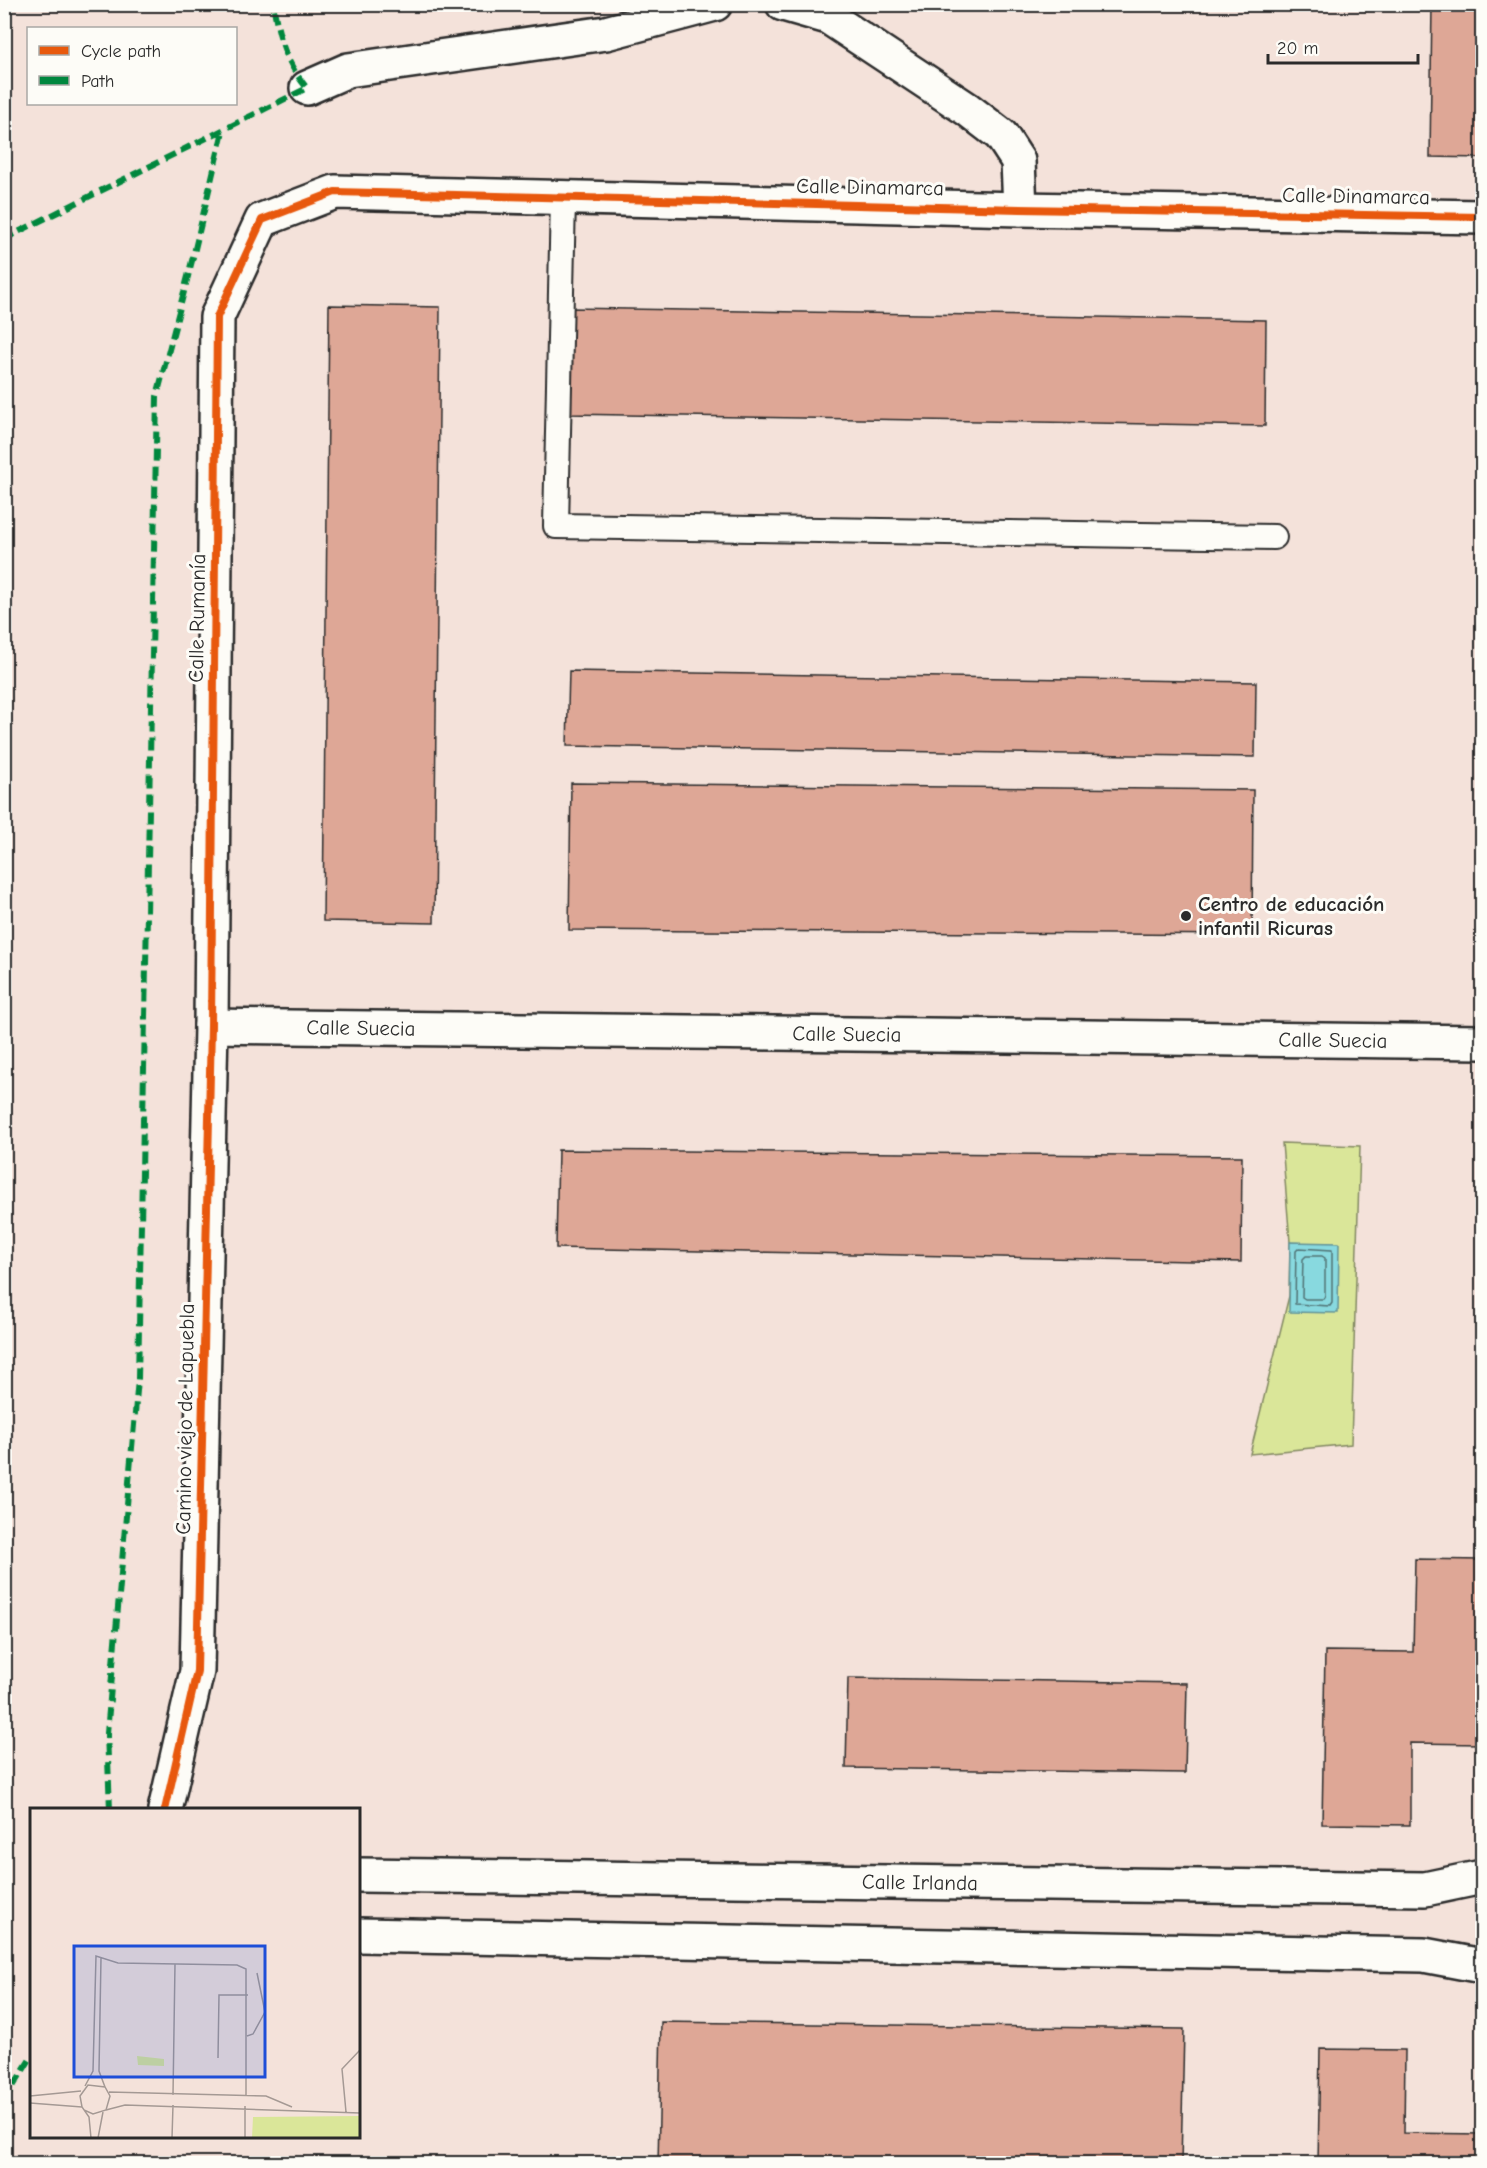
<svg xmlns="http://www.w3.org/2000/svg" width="1487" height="2168" viewBox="0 0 1487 2168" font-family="'Comic Neue',sans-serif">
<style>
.green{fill:#dae699;stroke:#828862;stroke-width:1.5}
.water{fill:#88d9df;stroke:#639397;stroke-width:1.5}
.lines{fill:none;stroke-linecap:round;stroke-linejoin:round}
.shore{stroke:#507173;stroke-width:1.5}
.building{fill:#dea796;stroke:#2b2b2b;stroke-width:1.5}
.service-casing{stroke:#2b2b2b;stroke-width:28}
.minor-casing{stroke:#2b2b2b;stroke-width:38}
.service{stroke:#fdfcf7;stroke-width:24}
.minor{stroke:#fdfcf7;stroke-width:33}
.quiet{stroke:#00873e;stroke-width:6;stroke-dasharray:12 6;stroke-linecap:butt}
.cycleway-casing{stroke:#fdfcf7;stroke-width:11}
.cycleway{stroke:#e8590c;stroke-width:8}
.poi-dot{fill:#2b2b2b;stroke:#fdfcf7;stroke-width:2}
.labels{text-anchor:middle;stroke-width:6;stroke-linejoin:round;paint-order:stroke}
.street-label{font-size:21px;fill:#2b2b2b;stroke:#fdfcf7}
.poi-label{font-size:21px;font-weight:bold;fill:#2b2b2b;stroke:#fdfcf7;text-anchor:start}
.inset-road{fill:none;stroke:#a49994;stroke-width:1.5}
.view{fill:#1d4ed8;fill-opacity:0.15;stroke:#1d4ed8;stroke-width:3}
.inset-edge{fill:none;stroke:#2b2b2b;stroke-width:3}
</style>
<rect width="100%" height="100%" fill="#f4e2da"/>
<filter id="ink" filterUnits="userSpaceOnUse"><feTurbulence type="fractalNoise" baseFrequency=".0167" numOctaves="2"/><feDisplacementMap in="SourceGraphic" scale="12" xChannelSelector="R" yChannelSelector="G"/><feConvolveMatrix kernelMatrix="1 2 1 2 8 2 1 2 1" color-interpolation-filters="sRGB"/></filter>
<g filter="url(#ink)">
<path class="green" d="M 1282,1143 L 1360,1146 L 1351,1444 L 1250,1454 L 1289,1296 L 1290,1242 Z"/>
<path class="water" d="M 1290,1242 L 1339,1243 L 1338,1313 L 1289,1312 Z"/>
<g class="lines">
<path class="shore" d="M 1299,1248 L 1332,1250 L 1332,1303 L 1330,1306 L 1295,1304 L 1296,1251 Z
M 1306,1256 L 1322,1256 L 1325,1258 L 1325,1296 L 1323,1299 L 1305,1299 L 1302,1297 L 1303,1259 Z"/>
</g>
<path class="building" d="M 1432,4 L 1482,4 L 1482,158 L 1430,157 Z
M 329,305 L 440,307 L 434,923 L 323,921 Z
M 570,308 L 1266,320 L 1265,426 L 568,414 Z
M 569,671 L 1256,682 L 1255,757 L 567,746 Z
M 571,783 L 1253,790 L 1252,935 L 569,930 Z
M 558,1150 L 1242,1156 L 1241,1262 L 556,1248 Z
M 1415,1559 L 1482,1560 L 1482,1744 L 1410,1743 L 1410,1825 L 1322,1824 L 1325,1651 L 1413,1652 Z
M 848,1678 L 1187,1683 L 1185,1773 L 846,1768 Z
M 661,2022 L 1184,2029 L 1181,2164 L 658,2164 Z
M 1320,2049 L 1405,2050 L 1404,2133 L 1482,2134 L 1482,2164 L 1318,2164 Z"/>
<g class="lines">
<defs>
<path id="service" d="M 563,198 L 556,526 L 1274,537"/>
<g id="minor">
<path d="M 783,4 L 828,17 L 967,109 L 1001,135 L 1018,161 L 1020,209"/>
<path d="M 307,88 L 348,70 L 606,33 L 715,4"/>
<path id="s1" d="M 211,1026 L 1482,1042"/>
<path d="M 165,1810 L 197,1671 L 211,1026 L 217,317 L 262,220 L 335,192 L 1020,209 L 1482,217"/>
<path id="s2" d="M 358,1875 L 1425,1889 L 1482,1877"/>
<path d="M 358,1935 L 1424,1955 L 1482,1966"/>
</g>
</defs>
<use href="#service" class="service-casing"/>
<use href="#minor" class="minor-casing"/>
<use href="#service" class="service"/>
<use href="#minor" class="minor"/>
<path class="quiet" d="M 4,241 L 12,235 L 307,88 C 285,62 279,37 273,4
M 110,1810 L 107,1733 L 138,1379 L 157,396 L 194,253 L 223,131
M 4,2101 L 32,2056"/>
<defs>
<path id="cycleway" d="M 165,1810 L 197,1671 L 211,1026 L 217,317 L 262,220 L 335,192 L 1020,209 L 1482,217"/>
</defs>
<use href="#cycleway" class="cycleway-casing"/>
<use href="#cycleway" class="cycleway"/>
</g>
</g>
<circle class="poi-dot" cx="1186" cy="916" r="6"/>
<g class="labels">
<g class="street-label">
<text transform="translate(870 187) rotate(1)" y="7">Calle Dinamarca</text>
<text transform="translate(1356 196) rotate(1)" y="7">Calle Dinamarca</text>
<text transform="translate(197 618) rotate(-89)" y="7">Calle Rumanía</text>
<text dy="7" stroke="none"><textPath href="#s1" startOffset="150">Calle Suecia</textPath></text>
<text dy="7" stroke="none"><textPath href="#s1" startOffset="636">Calle Suecia</textPath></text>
<text dy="7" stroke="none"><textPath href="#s1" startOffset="1122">Calle Suecia</textPath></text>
<text transform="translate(185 1419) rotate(-89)" y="7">Camino viejo de Lapuebla</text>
<text dy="7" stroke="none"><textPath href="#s2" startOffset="562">Calle Irlanda</textPath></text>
</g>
<g class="poi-label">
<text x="1198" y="911">Centro de educación<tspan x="1198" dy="24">infantil Ricuras</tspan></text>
</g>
</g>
<g transform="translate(30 1808)">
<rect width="330" height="330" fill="#f4e2da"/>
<path d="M 107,248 L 134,251 L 134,258 L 108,257 ZM 330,308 L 330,330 L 222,330 L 223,309 Z" fill="#dae699"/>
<path class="inset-road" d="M 71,150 L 69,263 L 75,279M 217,228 L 223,226 L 235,204 L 227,165M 188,250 L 189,187 L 218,187M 55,278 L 63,263 L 66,148 L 88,155 L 207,157 L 216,161 L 216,288M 79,284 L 236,288 L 262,299M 143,287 L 145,156M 0,288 L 51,283M 0,295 L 52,299M 54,302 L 63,306 L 76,302 L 80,288 L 75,279 L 58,277 L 50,288 L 52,299 L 59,309 L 61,330M 76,302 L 95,297 L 330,305M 316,304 L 312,261 L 330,242M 68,330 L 73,304M 142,330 L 143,297M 215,330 L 215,298"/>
<path class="view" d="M 44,138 L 235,138 L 235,269 L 44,269 Z"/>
<rect width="330" height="330" class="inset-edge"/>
</g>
<rect width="1487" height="2168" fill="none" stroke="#fdfcf7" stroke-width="24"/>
<rect x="12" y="12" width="1463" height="2144" fill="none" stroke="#2b2b2b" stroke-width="2" filter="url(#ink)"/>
<rect x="27" y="27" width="210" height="78" fill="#fdfcf7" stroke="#a9a8a5" stroke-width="1.5"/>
<rect x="39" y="46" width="30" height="9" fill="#e8590c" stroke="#a9a8a5" stroke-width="1.5"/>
<text x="81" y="57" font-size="18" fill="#2b2b2b">Cycle path</text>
<rect x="39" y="76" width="30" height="9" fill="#00873e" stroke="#a9a8a5" stroke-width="1.5"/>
<text x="81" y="87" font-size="18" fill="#2b2b2b">Path</text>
<path d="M1268 54v9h150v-9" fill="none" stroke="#2b2b2b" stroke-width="3"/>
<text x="1277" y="54" font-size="18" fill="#2b2b2b" stroke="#fdfcf7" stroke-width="4.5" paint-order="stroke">20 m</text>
</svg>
